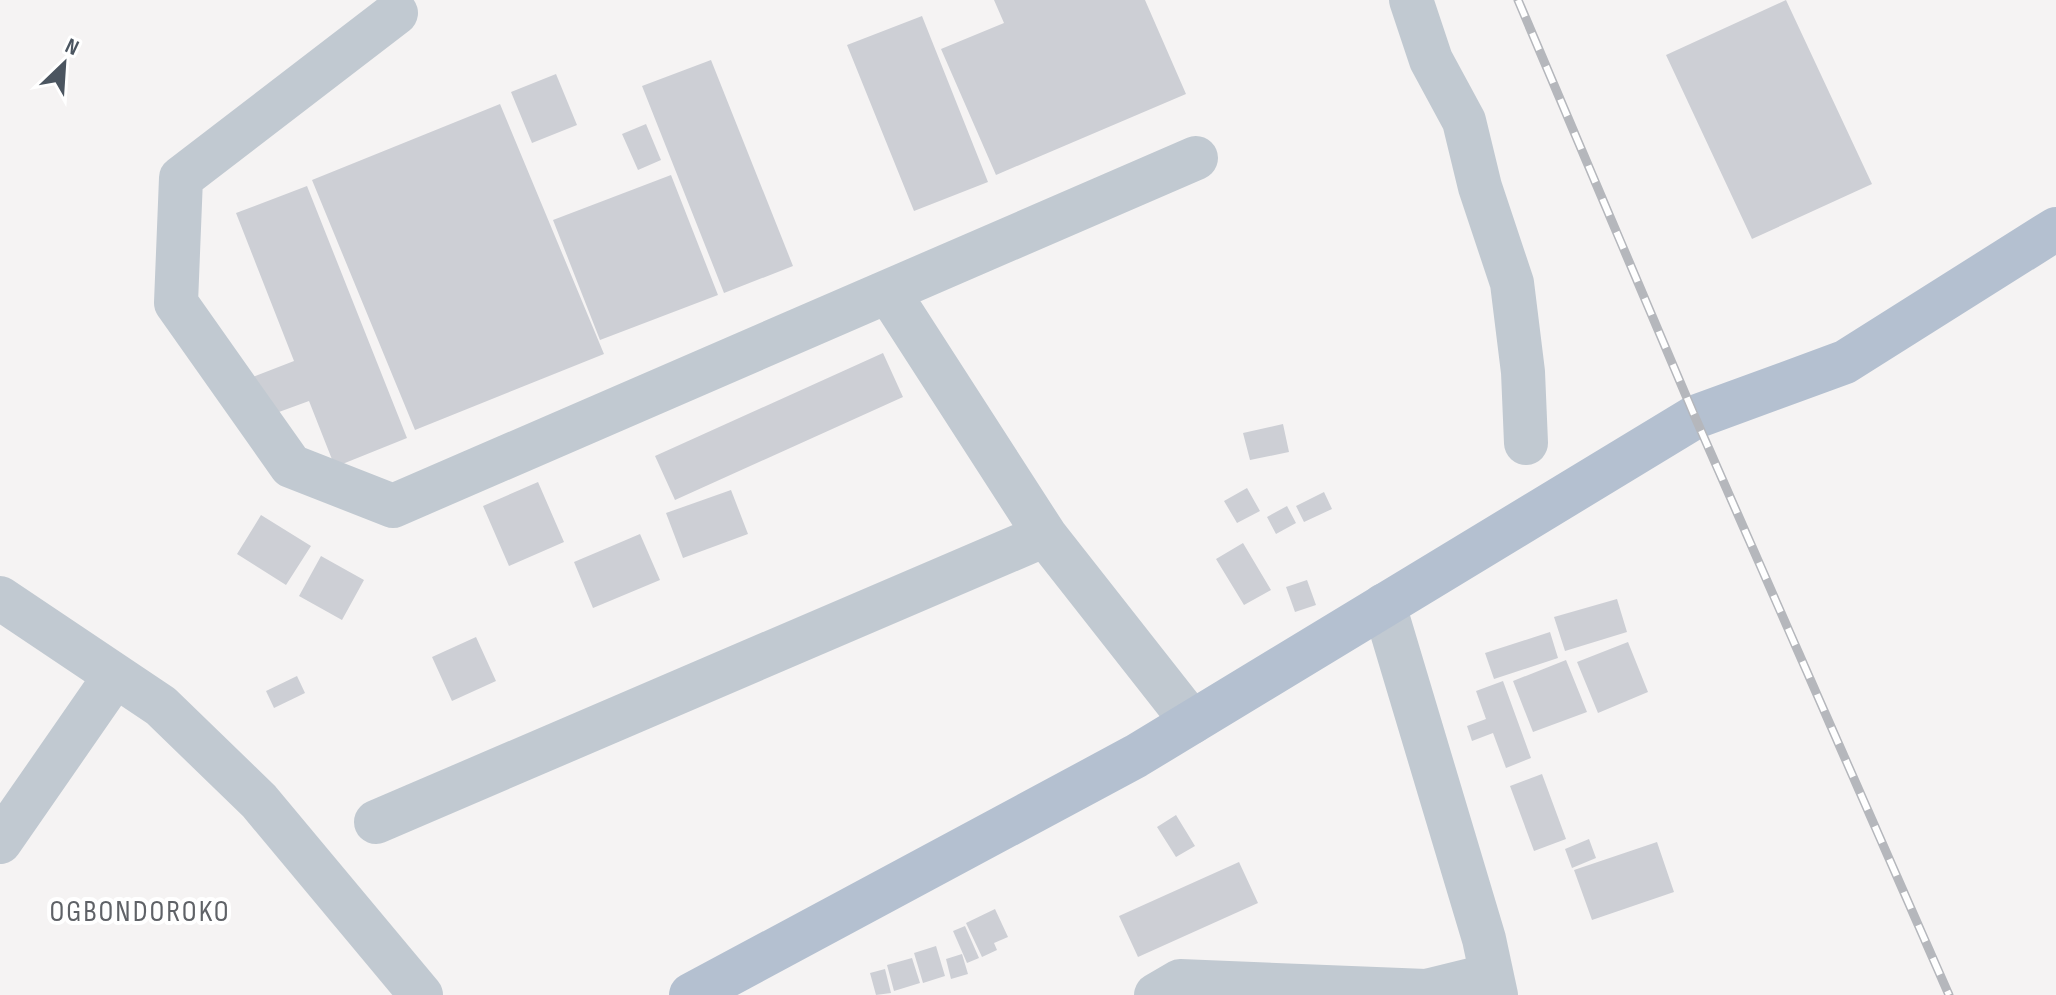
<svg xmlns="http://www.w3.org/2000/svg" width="2056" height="995" viewBox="0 0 2056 995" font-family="'Sofia Sans Condensed',sans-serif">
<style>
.building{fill:#cdcfd5}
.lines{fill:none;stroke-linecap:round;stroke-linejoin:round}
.minor{stroke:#c1c9d1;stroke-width:44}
.major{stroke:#b4c0d0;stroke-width:44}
.rail-casing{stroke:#b5b7bc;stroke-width:9}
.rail{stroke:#fff;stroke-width:6;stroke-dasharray:18;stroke-linecap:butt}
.labels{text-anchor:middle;stroke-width:8;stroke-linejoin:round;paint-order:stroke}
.quarter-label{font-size:30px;letter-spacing:2px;fill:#5f6267;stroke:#fff}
</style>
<rect width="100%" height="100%" fill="#f5f3f3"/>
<path class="building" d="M 994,0 L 1145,0 L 1186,94 L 996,175 L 941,49 L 1004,23 Z
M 1786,0 L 1872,184 L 1752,239 L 1666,55 Z
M 922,16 L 988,182 L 914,211 L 847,45 Z
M 711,60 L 793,266 L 724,293 L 642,86 Z
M 556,74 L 577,125 L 532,143 L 511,92 Z
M 500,104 L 604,354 L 415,430 L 312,180 Z
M 646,124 L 661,160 L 638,170 L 622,134 Z
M 671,175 L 718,295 L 600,340 L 553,220 Z
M 307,186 L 407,438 L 335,467 L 309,401 L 268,416 L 253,377 L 294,361 L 236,213 Z
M 883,353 L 903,397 L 675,500 L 655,456 Z
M 1283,424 L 1289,452 L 1250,460 L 1243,433 Z
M 538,482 L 564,542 L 509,566 L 483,506 Z
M 1247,488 L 1260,511 L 1237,523 L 1224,501 Z
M 731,490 L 748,534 L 683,558 L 666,513 Z
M 1324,492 L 1332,509 L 1304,522 L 1296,506 Z
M 1287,506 L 1296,523 L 1276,534 L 1267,517 Z
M 261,515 L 311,546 L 286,585 L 237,554 Z
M 640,534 L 660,580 L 593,608 L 574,562 Z
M 1243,543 L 1271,590 L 1244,605 L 1216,559 Z
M 321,556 L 364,580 L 342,620 L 299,596 Z
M 1307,580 L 1316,605 L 1295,612 L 1286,587 Z
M 1617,599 L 1627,632 L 1565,651 L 1554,617 Z
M 1550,632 L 1558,658 L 1494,679 L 1485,653 Z
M 476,637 L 496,681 L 452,701 L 432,657 Z
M 1628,642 L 1648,692 L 1598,713 L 1577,662 Z
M 1566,660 L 1587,712 L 1533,732 L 1513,681 Z
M 297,676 L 305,693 L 274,708 L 266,691 Z
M 1503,681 L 1531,758 L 1506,768 L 1493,733 L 1472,741 L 1467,726 L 1486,719 L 1476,691 Z
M 1542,774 L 1566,839 L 1534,851 L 1510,786 Z
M 1176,815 L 1195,846 L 1176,857 L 1157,827 Z
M 1589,839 L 1596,858 L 1572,868 L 1565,849 Z
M 1657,842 L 1674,892 L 1592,920 L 1574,870 Z
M 1239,862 L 1258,903 L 1138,957 L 1119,916 Z
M 995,909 L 1008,937 L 994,943 L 997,950 L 982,957 L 966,923 Z
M 965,926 L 979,958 L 967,963 L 953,931 Z
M 936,946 L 945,976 L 923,983 L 914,953 Z
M 962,954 L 968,974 L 951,979 L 946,959 Z
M 912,958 L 920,983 L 894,991 L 887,965 Z
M 885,969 L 891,993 L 876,995 L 870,973 Z"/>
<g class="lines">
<path class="minor" d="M 1411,0 L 1431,60 L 1464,121 L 1480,187 L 1512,283 L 1523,372 L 1526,443
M 396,13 L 181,178 L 176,303 L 291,466 L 393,506 L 1196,158
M 889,293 L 1045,535 L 1192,722
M 0,598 L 161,706 L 259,801 L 421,995
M 1384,605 L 1484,939 L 1496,995
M 376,822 L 1045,535
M 0,842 L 115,676
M 1156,995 L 1180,981 L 1426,991 L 1491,975"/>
<path class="major" d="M 691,995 L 1136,756 L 1695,417 L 1845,362 L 2056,229"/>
<defs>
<path id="rail" d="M 1518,0 L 1695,417 L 1949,995"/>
</defs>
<use href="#rail" class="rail-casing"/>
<use href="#rail" class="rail"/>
</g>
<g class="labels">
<g class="quarter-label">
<text x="140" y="921">OGBONDOROKO</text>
</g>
</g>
<g transform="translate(64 64) rotate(25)" stroke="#ffffff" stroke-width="6" paint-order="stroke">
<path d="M0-6L14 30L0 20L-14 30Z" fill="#4b5560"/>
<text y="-12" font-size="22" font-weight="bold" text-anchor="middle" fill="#4b5560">N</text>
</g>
</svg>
